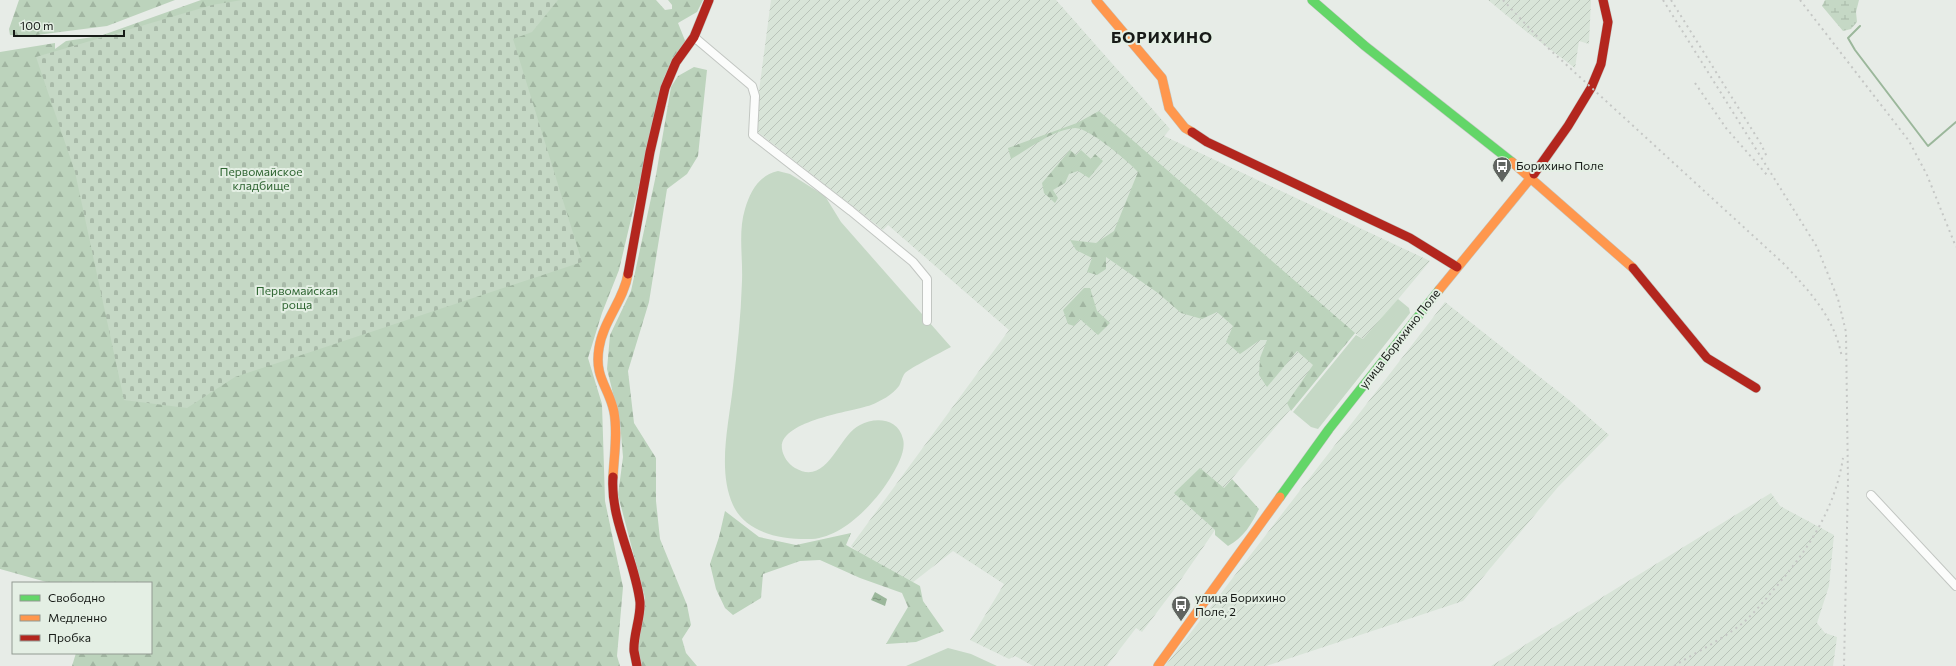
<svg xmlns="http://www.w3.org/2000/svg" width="1956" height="666" viewBox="0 0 1956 666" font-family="Commissioner,sans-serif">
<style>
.industrial{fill:url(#industrial-furrows)}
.green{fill:#c5d8c5}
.forest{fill:url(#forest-firs)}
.wetland{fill:url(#wetland-marsh)}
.cemetery{fill:url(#cemetery-stones)}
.water{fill:url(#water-ripples)}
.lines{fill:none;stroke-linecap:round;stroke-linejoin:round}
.stream{stroke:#9bb79b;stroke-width:2}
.street-casing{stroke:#c2c6c2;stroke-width:10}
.fast-casing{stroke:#c2c6c2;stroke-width:10}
.slow-casing{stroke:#c2c6c2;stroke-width:10}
.jam-casing{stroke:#c2c6c2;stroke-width:10}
.street{stroke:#fbfcfb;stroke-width:8}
.fast{stroke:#63d668;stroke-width:9}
.slow{stroke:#ff974d;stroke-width:9}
.jam{stroke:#b3261e;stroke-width:9}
.rail{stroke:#c5c7c5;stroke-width:2;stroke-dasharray:2 4;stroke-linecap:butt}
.labels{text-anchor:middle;stroke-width:4;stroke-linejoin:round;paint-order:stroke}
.poi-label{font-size:12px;fill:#171b17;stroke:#e4efe4;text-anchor:start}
.park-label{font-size:12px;fill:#2f6532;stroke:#e4efe4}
.street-label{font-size:12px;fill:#171b17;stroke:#e4efe4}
.district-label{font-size:16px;font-weight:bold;letter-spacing:1px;fill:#171b17;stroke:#e4efe4}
</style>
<defs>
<pattern id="industrial-furrows" width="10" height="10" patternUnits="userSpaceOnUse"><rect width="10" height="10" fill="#d8e4d8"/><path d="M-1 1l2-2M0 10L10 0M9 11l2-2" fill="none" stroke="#b9c3b9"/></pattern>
<pattern id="forest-firs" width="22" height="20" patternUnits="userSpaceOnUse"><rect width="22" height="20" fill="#bcd3bc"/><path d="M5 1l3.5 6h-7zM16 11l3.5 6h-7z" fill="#a1b5a1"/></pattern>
<pattern id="wetland-marsh" width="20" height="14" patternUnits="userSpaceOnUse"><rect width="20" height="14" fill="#c5d8c5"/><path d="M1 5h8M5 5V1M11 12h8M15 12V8" fill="none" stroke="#a8b9a8"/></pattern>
<pattern id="cemetery-stones" width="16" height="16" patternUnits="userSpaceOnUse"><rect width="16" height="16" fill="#c5d8c5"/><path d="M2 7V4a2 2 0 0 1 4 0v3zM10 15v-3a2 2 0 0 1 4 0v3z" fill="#a8b9a8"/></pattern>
<pattern id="water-ripples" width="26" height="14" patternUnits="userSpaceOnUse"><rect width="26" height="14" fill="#9bb79b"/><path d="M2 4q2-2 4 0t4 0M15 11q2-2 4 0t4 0" fill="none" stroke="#7d947d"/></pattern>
</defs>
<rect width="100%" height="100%" fill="#e7ece7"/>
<path class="industrial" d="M 771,0 L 1056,0 L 1170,129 L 1164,136 L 1430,261 L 1364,340 L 1355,333 L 1224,488 L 1175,493 L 1215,530 L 1173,591 L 1142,632 L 1136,628 L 1107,666 L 1033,666 L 1015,656 L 1009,659 L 970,640 L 1004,584 L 953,551 L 912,583 L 862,556 L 851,546 L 1009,330 L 888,225 L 883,230 L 754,129 Z
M 1488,0 L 1591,0 L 1589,44 L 1579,41 L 1575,68 L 1523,29 Z
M 1445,302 L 1569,400 L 1609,435 L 1558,487 L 1463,601 L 1266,666 L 1165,666 Z
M 1771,493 L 1780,506 L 1834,535 L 1829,586 L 1817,623 L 1825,633 L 1837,637 L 1833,666 L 1491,666 Z"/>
<path class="green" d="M 778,171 L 790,174 L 825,196 L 841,222 L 951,347 C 942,352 910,368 905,373 C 902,377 901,383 899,386 C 892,395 881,401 871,405 C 851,412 778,421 782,449 C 783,456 788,464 795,468 C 828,487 838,435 860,425 C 875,417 898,418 903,439 C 906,450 898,465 892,475 C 877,501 844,537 812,539 C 784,540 746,534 733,505 C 717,470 729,423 733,386 C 737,351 741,316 742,281 C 743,257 738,232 745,209 C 750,192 759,175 778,171 Z
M 1398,299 L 1409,308 L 1410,313 L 1318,429 L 1311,427 L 1293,412 L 1356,335 L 1363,339 Z
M 948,648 L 971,654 L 997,666 L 906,666 Z"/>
<path class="forest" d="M 19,0 L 175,0 L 107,26 L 29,36 L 10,35 L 9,29 Z
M 201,0 L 656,0 L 665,10 L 672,9 L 672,5 L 668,0 L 703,0 L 697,12 L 678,23 L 686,43 L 665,75 L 619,270 L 602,313 L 588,358 L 602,404 L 605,501 L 623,587 L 617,656 L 620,666 L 72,666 L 76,653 L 151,653 L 151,583 L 50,583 L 0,569 L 0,52 L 55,43 L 55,49 L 66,41 L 100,36 Z
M 694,67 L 707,70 L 698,156 L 687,174 L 667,189 L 649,302 L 628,371 L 634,423 L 656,458 L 656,501 L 660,539 L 687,605 L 691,625 L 682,639 L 686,653 L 697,666 L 642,666 L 638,649 L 645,598 L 618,495 L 623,457 L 620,422 L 607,369 L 610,335 L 631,291 L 656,175 L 671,87 L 678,76 Z
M 1099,111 L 1355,333 L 1291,411 L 1287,403 L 1313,365 L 1297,351 L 1267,387 L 1259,375 L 1260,358 L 1267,340 L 1260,340 L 1240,354 L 1226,342 L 1233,326 L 1217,312 L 1202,319 L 1181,313 L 1158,293 L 1106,257 L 1106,269 L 1097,275 L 1087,272 L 1092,258 L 1076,250 L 1070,240 L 1096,243 L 1114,231 L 1138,172 C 1129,162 1088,127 1075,128 C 1053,130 1030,148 1011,159 L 1008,148 L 1077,123 Z
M 1070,150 L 1076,155 L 1081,150 L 1091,159 L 1095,154 L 1103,161 L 1089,178 L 1078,171 L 1069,174 L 1065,183 L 1053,190 L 1058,198 L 1055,203 L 1044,193 L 1042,183 Z
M 1084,288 L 1090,288 L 1097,311 L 1110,323 L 1098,335 L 1080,319 L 1074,326 L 1068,324 L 1063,310 Z
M 1200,468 L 1224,488 L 1232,479 L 1259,509 C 1251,525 1244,537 1228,546 L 1215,535 L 1215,530 L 1174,493 Z
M 725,511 L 759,537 L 796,545 L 851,533 L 846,545 L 920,586 L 923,601 L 944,631 L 916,642 L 886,644 L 908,607 L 902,593 L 860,578 L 820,560 L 800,561 L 763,574 L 761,598 L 733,615 L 725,608 L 716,589 L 710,564 L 719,537 Z"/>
<path class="wetland" d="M 1825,0 L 1859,0 L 1856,12 L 1857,22 L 1851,29 L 1843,31 L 1822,6 Z"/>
<path class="cemetery" d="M 242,0 L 558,0 L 532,32 L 513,39 L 582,262 L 235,377 L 187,408 L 124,400 L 75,172 L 36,57 L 212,5 Z"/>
<path class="water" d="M 875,592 L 887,599 L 885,606 L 871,600 Z"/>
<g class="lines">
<path class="stream" d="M 1860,26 L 1848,38 L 1855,50 L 1928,146 L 1956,122"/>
<defs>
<path id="street" d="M 694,37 L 752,86 L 755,96 L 753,135 L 851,211 L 913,262 L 927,279 L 927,321
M 1871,495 L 1956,586"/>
<path id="fast" d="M 1312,0 L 1365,46 L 1512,162
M 1280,497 L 1329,429 L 1439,290"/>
<path id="slow" d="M 1096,0 L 1162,78 L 1169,108 L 1185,128 L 1192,132
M 1512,162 L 1633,268
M 1439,290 L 1534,174
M 613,477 C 614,456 618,433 614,412 C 609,387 594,378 599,348 C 603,321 624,300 628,274
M 1158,666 L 1280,497"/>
<path id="jam" d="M 1192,132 L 1207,142 L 1410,238 L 1457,267
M 1534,174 L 1568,126 L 1591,88 L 1601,64 L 1608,22 L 1603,0
M 1633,268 L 1707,358 L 1756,388
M 628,274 L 650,152 L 665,88 L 676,62 L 694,37 L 709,0
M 613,477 C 610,520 635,560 640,602 C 641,618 633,635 634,651 C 635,656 636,661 637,666"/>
</defs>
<use href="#street" class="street-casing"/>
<use href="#fast" class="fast-casing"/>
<use href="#slow" class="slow-casing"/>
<use href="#jam" class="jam-casing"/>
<use href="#street" class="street"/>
<use href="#fast" class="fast"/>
<use href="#slow" class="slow"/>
<use href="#jam" class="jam"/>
<path class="rail" d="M 1503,0 L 1547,47 L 1784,264 C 1811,293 1835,318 1842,358
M 1663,0 L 1817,247 L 1838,299 L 1846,332 L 1848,482 L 1844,666
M 1671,0 L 1761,144 L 1767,157
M 1800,0 L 1909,141 L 1927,175 L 1956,247
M 1695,83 L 1726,128 L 1767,175
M 1674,666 C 1697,652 1723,639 1744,622 C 1755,612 1765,600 1775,588 C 1808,550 1835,509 1843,458"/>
</g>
<defs>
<symbol id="bus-pin" viewBox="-11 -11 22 30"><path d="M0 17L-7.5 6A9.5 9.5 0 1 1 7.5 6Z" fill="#606460" stroke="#e4efe4"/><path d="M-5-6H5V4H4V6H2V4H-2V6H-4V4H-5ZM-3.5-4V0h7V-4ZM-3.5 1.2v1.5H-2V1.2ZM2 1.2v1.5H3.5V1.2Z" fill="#fff"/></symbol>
</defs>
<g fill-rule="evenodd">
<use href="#bus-pin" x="1491" y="155" width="22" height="30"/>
<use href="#bus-pin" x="1170" y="594" width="22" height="30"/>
</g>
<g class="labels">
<g class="poi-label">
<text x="1516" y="170">Борихино Поле</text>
<text x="1195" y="602">улица Борихино<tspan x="1195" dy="14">Поле, 2</tspan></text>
</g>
<g class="park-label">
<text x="261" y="176">Первомайское<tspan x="261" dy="14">кладбище</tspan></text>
<text x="297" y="295">Первомайская<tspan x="297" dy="14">роща</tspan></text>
</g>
<g class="street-label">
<text transform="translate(1400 339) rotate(-52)" y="4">улица Борихино Поле</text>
</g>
<g class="district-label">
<text x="1162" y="43">БОРИХИНО</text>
</g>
</g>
<rect x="12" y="582" width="140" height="72" fill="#e4efe4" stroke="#929a92"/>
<rect x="20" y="595" width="20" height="6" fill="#63d668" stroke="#929a92"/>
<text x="48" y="602" font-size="12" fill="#171b17">Свободно</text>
<rect x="20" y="615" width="20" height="6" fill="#ff974d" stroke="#929a92"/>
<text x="48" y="622" font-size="12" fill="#171b17">Медленно</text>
<rect x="20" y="635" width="20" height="6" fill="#b3261e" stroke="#929a92"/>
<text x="48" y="642" font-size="12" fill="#171b17">Пробка</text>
<path d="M14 30v6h110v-6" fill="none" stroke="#171b17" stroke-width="2"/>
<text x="20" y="30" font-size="12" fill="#171b17" stroke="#e4efe4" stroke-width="3" paint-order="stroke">100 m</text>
</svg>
